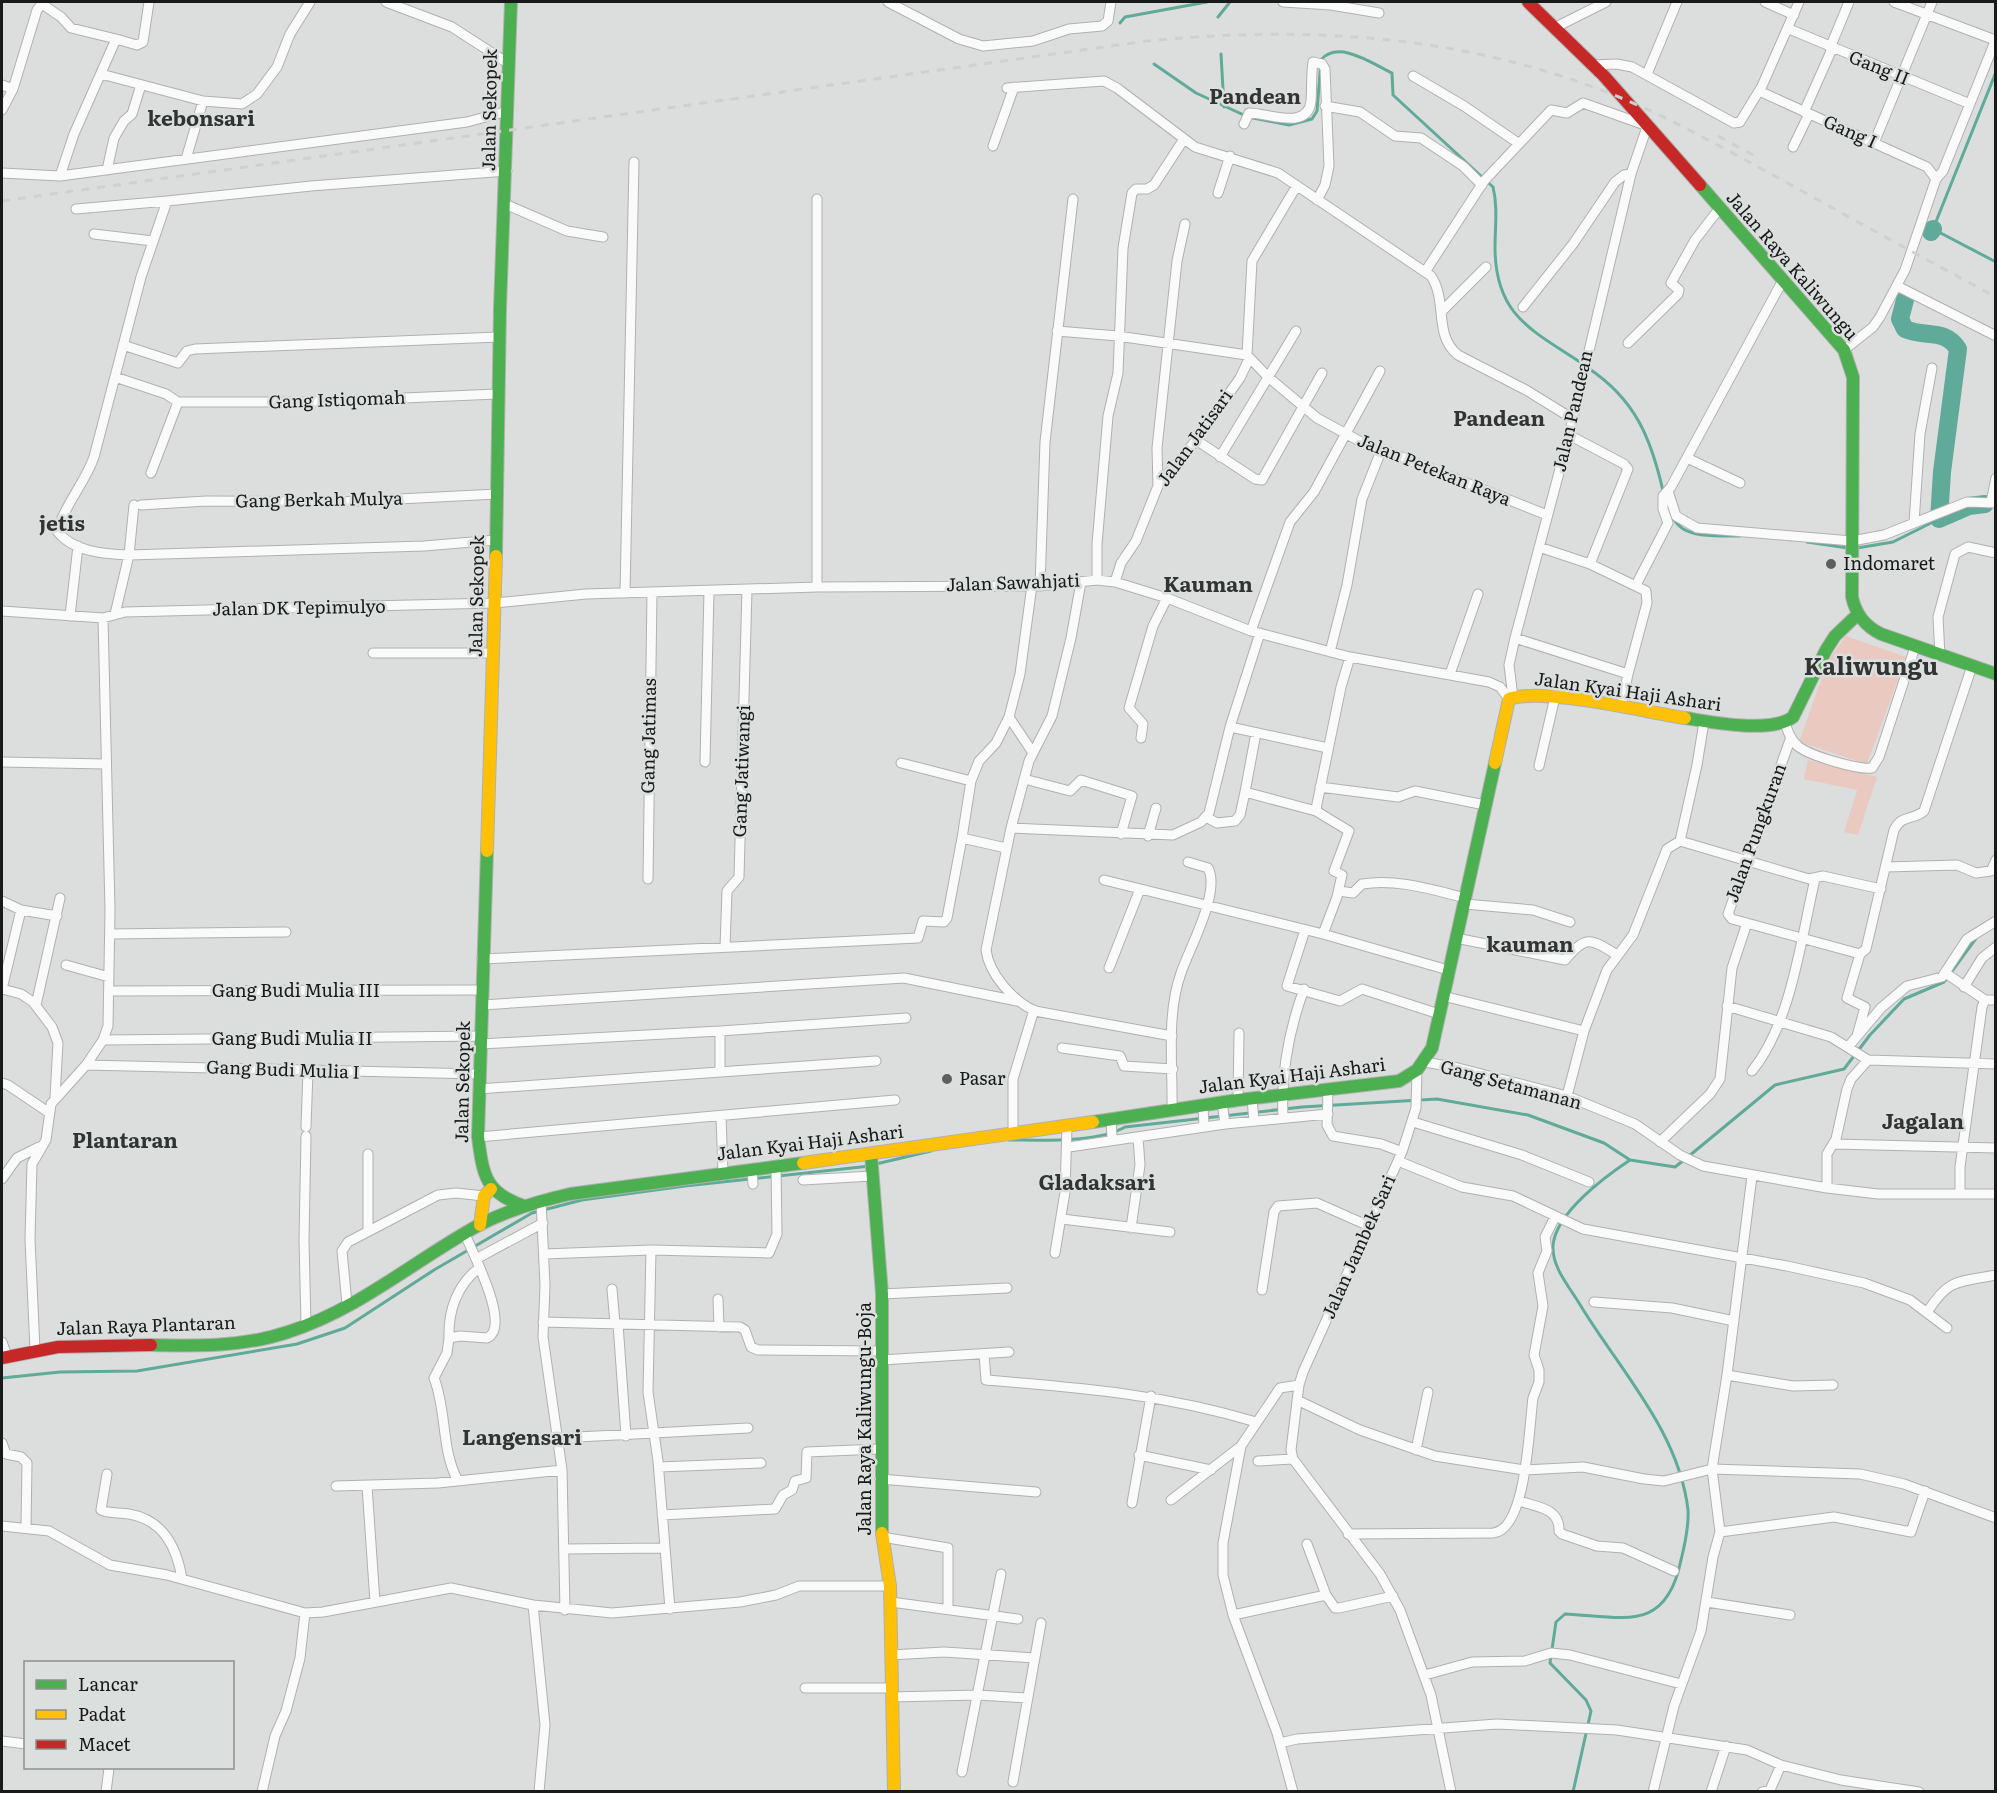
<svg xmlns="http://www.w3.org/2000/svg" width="1997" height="1793" viewBox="0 0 1997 1793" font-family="Literata,serif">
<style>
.green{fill:#e9c9c0}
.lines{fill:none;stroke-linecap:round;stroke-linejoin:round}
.stream{stroke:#60aa99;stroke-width:3}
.river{stroke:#60aa99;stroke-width:18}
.street-casing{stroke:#afb1b0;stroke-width:11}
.fast-casing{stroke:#afb1b0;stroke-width:14}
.slow-casing{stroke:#afb1b0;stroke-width:14}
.jam-casing{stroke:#afb1b0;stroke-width:14}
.street{stroke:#fafafa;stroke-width:9}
.fast{stroke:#4caf50;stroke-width:12}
.slow{stroke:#ffc107;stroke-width:12}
.jam{stroke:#c62828;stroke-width:12}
.rail{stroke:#cfd0cf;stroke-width:3;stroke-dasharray:8 8;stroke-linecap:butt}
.poi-dot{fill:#5d5f5e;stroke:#dbdfde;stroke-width:2}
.labels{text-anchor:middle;stroke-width:5;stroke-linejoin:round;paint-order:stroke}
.street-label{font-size:18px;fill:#181a19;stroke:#dbdfde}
.poi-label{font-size:18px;fill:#181a19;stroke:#dbdfde;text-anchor:start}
.quarter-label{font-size:21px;font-weight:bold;fill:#313433;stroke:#dbdfde}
.district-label{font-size:24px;font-weight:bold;fill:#313433;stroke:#dbdfde}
</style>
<rect width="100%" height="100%" fill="#dcdedd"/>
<path class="green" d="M 1846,636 L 1906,657 L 1867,764 L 1799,742 L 1828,661 Z
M 1808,760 L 1877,777 L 1858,835 L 1844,832 L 1857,790 L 1804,779 Z"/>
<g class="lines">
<path class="stream" d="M 1218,17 L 1230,2
M 1120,23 L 1125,17 L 1207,2
M 1221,54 L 1224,107
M 1154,64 L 1196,93 L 1246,116
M 1996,72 L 1933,229 L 1996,262
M 1253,118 L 1289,125 L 1312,119 L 1317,111 L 1321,60 C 1338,39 1373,64 1392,73 L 1393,95 L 1493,187 C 1498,207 1495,227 1495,247 C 1495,316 1532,330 1583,364
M 1588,368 C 1635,399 1651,438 1663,491
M 1673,517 C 1683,541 1720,535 1740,536
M 1807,542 L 1848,548
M 1857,548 L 1893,542 L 1939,519
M 1009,1140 C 1041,1140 1098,1143 1125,1127 L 1302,1107 L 1437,1099 L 1528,1115 L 1604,1143 L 1630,1160 L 1675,1167 L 1684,1160
M 1689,1156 L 1775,1085 L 1844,1069 L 1870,1035 L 1904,999 L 1944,982 L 1977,937
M 876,1164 L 931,1151
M 2,1378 L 60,1372 L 137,1371 L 297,1344 L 345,1328 L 434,1270 L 532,1213 L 582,1200 L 685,1186 L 870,1166
M 1573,1792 L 1591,1711 L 1586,1700 L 1550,1663 L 1556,1622 L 1565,1614 C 1625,1617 1666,1633 1681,1560 C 1685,1544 1689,1526 1688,1510 C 1679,1431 1618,1368 1579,1303 C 1568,1285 1552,1267 1553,1246 C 1555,1213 1606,1176 1630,1160"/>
<path class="river" d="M 1931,232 L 1933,229
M 1906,296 L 1900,319 L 1905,329 C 1925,338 1945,328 1958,349 L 1942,472 L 1939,519 L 1969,506 L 1985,504"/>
<defs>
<path id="street" d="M 386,2 L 452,27 L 509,64
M 888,2 L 959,39 L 983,46 L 1033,41 L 1069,29 L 1102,26 L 1108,21 L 1111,2
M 1283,2 L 1331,5 L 1379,13
M 1765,2 L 1794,15
M 1894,2 L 1995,40
M 42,4 L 61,17 L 71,28 L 116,39
M 1554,28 L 1606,2
M 1789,29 L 1970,104
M 1830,48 L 1849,2
M 1592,65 L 1617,64 L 1632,67 L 1734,123 L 1740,122 L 1762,86 L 1799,2
M 101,74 L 203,101 L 242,104 L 257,94 L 277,67 L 290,34 L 310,2
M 1647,74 L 1677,2
M 1413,76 L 1464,106 L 1518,143
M 2,85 L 13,89
M 1007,88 L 1104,81 L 1117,88 L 1195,147 L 1278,173 L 1431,276 C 1448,301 1433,335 1458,355 L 1526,390 L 1573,419
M 1759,91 L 1927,167 L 1936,179
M 1325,106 L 1360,112 L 1395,136 L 1421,138 L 1463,166 L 1482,185
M 2,110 L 13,89 L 37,10 L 43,2
M 1804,112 L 1832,49
M 1244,124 L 1249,113 C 1268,113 1308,131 1311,101 C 1312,88 1311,75 1313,62 L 1322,64 L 1325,69 L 1329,166 L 1325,185 L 1317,200
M 1874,143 L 1932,2
M 993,146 L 1014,87
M 1793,147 L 1809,114
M 186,159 L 203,101
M 107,170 L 114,138 L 124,121 L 132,114 L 141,85
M 2,173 L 60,176 L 467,122 L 508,111
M 60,176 L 74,134 L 116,39 L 137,45 L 143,42 L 149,2
M 1218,193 L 1230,156
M 817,199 L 817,587
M 505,204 L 567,231 L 603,237
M 76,209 L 167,201
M 94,234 L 153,241
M 1425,272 L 1484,181 L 1551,110 L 1567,113 L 1583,103 L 1645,125
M 1897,286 L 1996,336
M 1523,307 L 1573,244 L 1615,182 L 1624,175 L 1631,174
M 1441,312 L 1486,267
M 1057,331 L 1118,336 L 1247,355 L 1268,377 L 1317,418 L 1374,449 L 1384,450 L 1547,515
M 1628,343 L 1678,294 L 1679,290 L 1671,283 L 1695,240 L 1719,209
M 123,345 L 178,363 L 187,351 L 195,349 L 499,337
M 1844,350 L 1873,327 L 1880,317 L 1905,270 L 1936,179 L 1943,171 L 1996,39
M 1247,355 L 1252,261 L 1296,187
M 115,377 L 166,394 L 178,402
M 178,402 L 311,402 L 497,394
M 1569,435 L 1624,464 L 1628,469 L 1590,564
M 1196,440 L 1255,479 L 1262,480 L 1322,373
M 1220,457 L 1296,331
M 1687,458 L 1740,483
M 151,473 L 178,402
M 1158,486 L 1157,448 L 1177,261 L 1185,224
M 1668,491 L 1676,516 L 1697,528 L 1852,541 L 1884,535 L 1967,502 L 1996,503
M 1991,502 L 1996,478
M 141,505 L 206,501 L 340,502 L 497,494
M 1914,523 L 1920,434 L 1932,368
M 496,540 L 424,546 L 129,555 C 104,554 73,552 57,531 C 65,504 85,483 94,457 L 141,277 L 167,201 L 311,186 L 507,171
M 1539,547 L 1590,564 L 1646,591 L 1647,603 L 1628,674
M 1097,580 L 1097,544 L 1108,416 L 1118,373 L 1123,248 L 1132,193 L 1136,189 L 1147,189 L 1154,185 L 1184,139
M 1081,582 L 1071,638 L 1052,716 L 1029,761 L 1011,828 L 986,950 C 989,974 1013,1001 1035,1011 L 1172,1036
M 1115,582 L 1121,563 L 1136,541 L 1158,486 L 1196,440 L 1240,378 L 1249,359
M 1636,585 L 1668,523 L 1663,509 L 1663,496 L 1671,487 L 1783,280
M 1040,586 L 1045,442 L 1073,199
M 625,593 L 634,162
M 2,611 L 103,618 L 125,612 L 495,603 L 586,594 L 817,587 L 1040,586 L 1097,580 L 1115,582 L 1167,598 L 1251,631 L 1350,657 L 1489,682 L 1500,687 L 1509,699
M 115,614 L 129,555 L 134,505
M 70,616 L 78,546
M 1251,631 L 1290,522 L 1314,492 L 1380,371
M 1515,638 L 1628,674 L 1621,707
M 1330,652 L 1347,585 L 1362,499 L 1381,451
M 373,653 L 494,653
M 1940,656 L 1938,617 L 1955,554 L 1968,547 L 1996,553
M 1450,674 L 1478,594
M 1513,697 L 1509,665 L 1515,638 L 1569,435 L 1631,174 L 1647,127
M 1009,717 L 1033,753
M 1785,723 C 1788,732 1791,741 1799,747 C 1811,756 1858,770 1872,768 L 1879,757 L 1915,647
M 1230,727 L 1328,748
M 1256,733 L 1245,792 L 1316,811
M 1791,737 L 1728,914 L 1732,919 L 1860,954 L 1866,949 L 1894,830 C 1902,814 1912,821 1924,811 L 1972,666
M 1141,738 L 1143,724 L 1129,708 L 1153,626 L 1167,598
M 2,762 L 106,764
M 705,762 L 709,591
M 901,763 L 971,781
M 1539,766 L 1555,697
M 1024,779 L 1070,791 L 1081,780 L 1132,796 L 1121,834
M 1320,787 L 1398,797 L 1415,791 L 1485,805
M 1206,817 L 1217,823 L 1235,821 L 1240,815 L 1245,792
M 1011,828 L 1173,835 L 1201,822 L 1209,813 L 1230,727 L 1260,633
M 1148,836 L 1156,808
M 1680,841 L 1809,879 L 1823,876 L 1881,889
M 1006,848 L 962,838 L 971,781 L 979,761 L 996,743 L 1009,717 L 1020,674 L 1032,585
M 1886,867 L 1957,865 L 1976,873 L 1991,871 L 1996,860
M 648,879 L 652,593
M 1104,880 L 1323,934 L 1448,970
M 1339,891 L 1353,893 L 1362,884 C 1396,878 1433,890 1466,898
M 2,901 L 21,910 L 57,916
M 1465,904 L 1533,910 L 1570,922
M 1305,930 L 1287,986 L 1340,1001 L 1362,989 L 1439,1014
M 110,934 L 286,932
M 1323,934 L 1337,897 L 1342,875 L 1334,871 L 1349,831 L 1316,811 L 1317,804 L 1341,687 L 1350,657
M 1456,938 L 1565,960 C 1586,935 1590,938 1617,955
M 725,947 L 727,891 L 739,877 L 747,590
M 482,959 L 918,938 L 923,921 L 944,922 L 947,918 L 962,838
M 66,965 L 109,977
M 1109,968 L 1140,889
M 1947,974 L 1985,1000
M 1964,987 L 1982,958 L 1996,947
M 2,989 L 21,994 L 33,1002 L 52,1027 L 58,1043 L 55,1097
M 2,989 L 21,910
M 110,991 L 483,990
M 1443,996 L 1584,1031
M 36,1005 L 60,898
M 482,1005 L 904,978 L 1017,1001
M 1727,1006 L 1831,1037 L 1868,1060 L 1996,1064
M 1857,1036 L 1865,1007 L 1847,998 L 1860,954
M 103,1040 L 480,1036
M 480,1044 L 720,1031
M 1848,1047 L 1881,1008 L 1907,986 L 1942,977 L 1967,939 L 1996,921
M 1062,1048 L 1120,1056 L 1124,1066 L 1173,1069
M 1425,1062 L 1458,1068 L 1567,1096 L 1635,1124 L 1680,1155 L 1703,1166 L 1827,1188 L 1878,1194 L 1996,1194
M 86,1065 L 479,1074
M 1417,1070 L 1416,1108 L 1402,1152 L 1303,1372 L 1299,1385 L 1291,1450 L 1293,1459 L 1380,1574 L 1400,1610 L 1431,1695 L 1451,1792
M 720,1071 L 720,1031 L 906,1018
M 1752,1071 C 1791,1024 1801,939 1815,879
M 2,1083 L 8,1085 L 48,1112
M 478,1089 L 876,1061
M 1328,1089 L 1327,1125 L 1333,1136 L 1381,1144 L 1402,1152
M 1567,1096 L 1584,1031 L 1607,970 L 1633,935 L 1667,849 L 1680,841 L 1697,765 L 1704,722
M 1252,1099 L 1254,1121
M 1238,1100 L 1239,1033
M 1222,1102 L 1225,1124
M 1203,1105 L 1204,1127
M 1172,1110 C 1173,1066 1166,1014 1181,973 C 1189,949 1221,892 1208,868 L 1188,862
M 721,1116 L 723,1173
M 1283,1117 C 1281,1074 1289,1030 1304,989
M 1111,1120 L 1112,1137
M 1413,1122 L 1522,1155 L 1589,1182
M 306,1127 L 308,1071
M 1013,1134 L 1013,1079 L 1034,1010
M 478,1137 L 895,1100
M 1660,1142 L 1710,1094 L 1720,1079 L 1732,968 L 1747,923
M 1834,1144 L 1996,1148
M 1069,1147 L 1225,1124 L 1328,1114
M 1398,1161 L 1462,1187 L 1513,1196 L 1583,1229 L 1787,1266 L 1864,1283 L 1910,1300 L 1947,1328
M 752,1169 L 753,1184
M 2,1179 L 17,1158 L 39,1147
M 803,1180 L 872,1176
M 1827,1188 L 1827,1154 L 1836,1139 L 1847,1089 L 1851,1079 L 1868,1060
M 1960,1194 L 1960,1167 L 1982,1007 L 1985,1000 L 1996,1000
M 541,1201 L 545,1285 L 543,1337 L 562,1470 L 565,1610
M 1062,1219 L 1170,1232
M 1131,1228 L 1140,1165 L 1138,1137
M 368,1231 L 368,1154
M 651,1250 L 648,1392 L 658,1461 L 670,1609
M 1055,1253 L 1065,1192 L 1067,1126
M 544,1254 L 651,1250 L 769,1253 L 777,1234 L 776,1166
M 476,1259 L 543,1223
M 612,1289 L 615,1324
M 1262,1290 L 1274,1212 L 1278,1206 L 1317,1203 L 1369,1226
M 882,1294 L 1007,1288
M 718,1299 L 719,1327
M 1594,1302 L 1672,1308 L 1734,1321
M 347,1304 L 342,1251 L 348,1242 L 438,1195 L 456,1193 L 484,1196
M 1928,1311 C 1949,1278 1959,1282 1996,1275
M 543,1322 L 740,1327 L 745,1330 L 751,1347 L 758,1350 L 881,1351
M 618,1324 L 626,1436
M 306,1325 L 304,1240 L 306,1136
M 449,1338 C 448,1311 457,1285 479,1268
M 2,1342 L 7,1356
M 35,1350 L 30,1239 L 32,1164 L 46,1140 L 51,1104 L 86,1065 L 103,1040 L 108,1026 L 110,910 L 103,618
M 984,1354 L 986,1380 C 1082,1388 1163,1394 1256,1422
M 881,1360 L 1009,1352
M 1727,1375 L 1793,1386 L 1833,1385
M 1297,1400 L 1360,1430 L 1435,1456 L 1524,1470 L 1583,1467 L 1644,1479 L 1664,1481 L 1712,1469 L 1860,1474 L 1904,1484 L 1996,1518
M 559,1438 L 748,1428
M 2,1443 L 6,1454 L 21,1457 L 27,1463 L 26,1527
M 1416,1450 L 1428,1392
M 1139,1455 L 1211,1470
M 1258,1461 L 1293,1459
M 659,1467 L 761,1463
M 107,1474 L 101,1510 C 109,1514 120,1512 129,1514 C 164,1520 177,1548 182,1579
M 880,1479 L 1036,1492
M 458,1481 C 441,1450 447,1411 434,1378 L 447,1353 L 449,1338 L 460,1336 L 487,1338 C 512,1327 472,1252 465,1234
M 336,1486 L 438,1483 L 562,1470
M 367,1486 L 375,1602
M 1171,1500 L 1241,1446
M 1519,1501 C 1537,1507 1560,1508 1559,1531 L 1562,1534 L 1597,1546 L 1623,1548 L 1674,1571
M 1132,1503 L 1151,1396
M 662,1515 L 775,1509 L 783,1495 L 792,1490 L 795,1481 L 806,1478 L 807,1452 L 880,1449
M 2,1526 L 49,1531 L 110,1565 L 167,1575 L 305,1613 L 323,1612 L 451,1588 L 533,1605 L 612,1613 L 740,1602 L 776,1595 L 799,1586 L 890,1586
M 1720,1532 L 1834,1517 L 1911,1532 L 1925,1491
M 1348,1534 L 1493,1533 C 1527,1530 1529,1425 1533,1398 L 1539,1382 L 1539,1370 L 1534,1355 L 1543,1306 L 1538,1273 L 1547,1251 L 1545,1237 L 1555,1217
M 882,1537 L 948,1548 L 948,1609
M 1307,1544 L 1326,1595
M 565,1549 L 665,1548
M 891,1602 L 1018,1619
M 1707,1602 L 1790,1615
M 533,1605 L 545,1725 L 539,1792
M 1233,1615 L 1326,1595 L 1335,1608 L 1339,1608 L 1393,1596
M 890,1655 L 944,1652 L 1035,1658
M 1425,1675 L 1472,1662 L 1525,1661 L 1551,1653 L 1570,1655 L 1681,1684
M 805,1688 L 891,1688
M 892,1697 L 978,1695 L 1027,1698
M 2,1741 L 26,1744
M 1280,1743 L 1297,1739 L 1497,1724 L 1617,1730 L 1747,1750 L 1781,1765 L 1841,1780 L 1919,1792
M 962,1772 L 1001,1574
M 1013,1782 L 1041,1623
M 106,1792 L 109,1768
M 262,1792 L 275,1736 L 286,1711 L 300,1658 L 305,1613
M 1293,1792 L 1277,1733 L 1233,1615 L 1223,1575 L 1223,1543 L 1241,1446 L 1280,1388 L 1299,1385
M 1653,1792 L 1674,1706 L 1701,1631 L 1713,1557 L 1720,1532 L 1712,1469 L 1727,1375 L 1752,1176
M 1711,1792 L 1726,1746
M 1762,1792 L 1770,1790 L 1781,1765"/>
<path id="fast" d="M 1700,185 L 1844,350 L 1853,377 L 1852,597 C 1856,615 1865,626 1881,634 L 1996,674
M 496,556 L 500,308 L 511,2
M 1685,718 C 1712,722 1771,734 1793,717 L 1826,650 L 1835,636 L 1857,615
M 487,851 L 478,1137 C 483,1175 485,1193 524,1206
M 1093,1122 L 1238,1100 L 1399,1081 L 1417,1070 L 1432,1048 L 1495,763
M 871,1154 L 882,1294 L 882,1533
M 151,1345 C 197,1346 244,1347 288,1332 C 358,1310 415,1260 479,1225 C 508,1210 539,1201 570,1194 L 803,1163"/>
<path id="slow" d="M 1495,763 L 1509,699 C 1544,687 1645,712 1685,718
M 487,851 L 496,556
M 803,1163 L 1093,1122
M 480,1225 L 484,1196 L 491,1189
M 882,1533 L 890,1586 L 894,1792"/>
<path id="jam" d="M 1528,2 L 1604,76 L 1700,185
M 2,1358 L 58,1347 L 151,1345"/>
</defs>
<use href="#street" class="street-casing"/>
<use href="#fast" class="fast-casing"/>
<use href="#slow" class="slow-casing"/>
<use href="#jam" class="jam-casing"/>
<use href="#street" class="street"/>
<use href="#fast" class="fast"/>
<use href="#slow" class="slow"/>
<use href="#jam" class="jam"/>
<path class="rail" d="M 1718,136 L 1755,156
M 2,201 L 1147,41 C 1312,25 1471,35 1626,100 C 1680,123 1732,153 1784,181 C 1854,220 1925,259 1996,297"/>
</g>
<g class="poi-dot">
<circle cx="1831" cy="564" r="6"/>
<circle cx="947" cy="1079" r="6"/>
</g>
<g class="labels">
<g class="street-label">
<text transform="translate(1879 68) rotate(22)" y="6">Gang II</text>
<text transform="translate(490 110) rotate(-89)" y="6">Jalan Sekopek</text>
<text transform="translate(1850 132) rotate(24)" y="6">Gang I</text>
<text transform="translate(1792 266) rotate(49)" y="6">Jalan Raya Kaliwungu</text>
<text transform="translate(337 400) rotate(-2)" y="6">Gang Istiqomah</text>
<text transform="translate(1573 411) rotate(-77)" y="6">Jalan Pandean</text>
<text transform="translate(1195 438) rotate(-54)" y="6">Jalan Jatisari</text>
<text transform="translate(1434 470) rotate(22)" y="6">Jalan Petekan Raya</text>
<text transform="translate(319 500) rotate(-1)" y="6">Gang Berkah Mulya</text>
<text transform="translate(1013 583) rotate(-2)" y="6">Jalan Sawahjati</text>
<text transform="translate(477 596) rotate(-89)" y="6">Jalan Sekopek</text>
<text transform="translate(299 608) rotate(-1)" y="6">Jalan DK Tepimulyo</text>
<text transform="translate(1628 692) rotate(8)" y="6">Jalan Kyai Haji Ashari</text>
<text transform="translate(649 736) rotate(-89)" y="6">Gang Jatimas</text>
<text transform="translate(742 771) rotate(-88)" y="6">Gang Jatiwangi</text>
<text transform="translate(1756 833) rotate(-70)" y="6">Jalan Pungkuran</text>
<text x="296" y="997">Gang Budi Mulia III</text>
<text x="292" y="1045">Gang Budi Mulia II</text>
<text transform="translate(283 1070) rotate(2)" y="6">Gang Budi Mulia I</text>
<text transform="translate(1292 1076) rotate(-7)" y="6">Jalan Kyai Haji Ashari</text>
<text transform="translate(463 1082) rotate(-89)" y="6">Jalan Sekopek</text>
<text transform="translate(1511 1085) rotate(15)" y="6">Gang Setamanan</text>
<text transform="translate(810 1143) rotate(-7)" y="6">Jalan Kyai Haji Ashari</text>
<text transform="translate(1359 1247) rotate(-66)" y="6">Jalan Jambek Sari</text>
<text transform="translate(146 1326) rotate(-2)" y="6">Jalan Raya Plantaran</text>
<text transform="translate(865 1419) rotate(-90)" y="6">Jalan Raya Kaliwungu-Boja</text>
</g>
<g class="poi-label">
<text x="1843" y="570">Indomaret</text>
<text x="959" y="1085">Pasar</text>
</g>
<g class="quarter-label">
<text x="1255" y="104">Pandean</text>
<text x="201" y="126">kebonsari</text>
<text x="1499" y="426">Pandean</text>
<text x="62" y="531">jetis</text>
<text x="1208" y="592">Kauman</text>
<text x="1530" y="952">kauman</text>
<text x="1923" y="1129">Jagalan</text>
<text x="125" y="1148">Plantaran</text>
<text x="1097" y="1190">Gladaksari</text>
<text x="522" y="1445">Langensari</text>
</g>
<g class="district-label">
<text x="1871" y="675">Kaliwungu</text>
</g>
</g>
<rect width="1997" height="1793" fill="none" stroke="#181a19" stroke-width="6"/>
<rect x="24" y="1661" width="210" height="108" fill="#dbdfde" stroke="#8d908f" stroke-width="1.5"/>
<rect x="36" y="1680" width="30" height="9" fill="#4caf50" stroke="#8d908f" stroke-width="1.5"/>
<text x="78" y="1691" font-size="18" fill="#181a19">Lancar</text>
<rect x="36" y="1710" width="30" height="9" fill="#ffc107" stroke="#8d908f" stroke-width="1.5"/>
<text x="78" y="1721" font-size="18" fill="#181a19">Padat</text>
<rect x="36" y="1740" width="30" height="9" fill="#c62828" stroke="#8d908f" stroke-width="1.5"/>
<text x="78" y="1751" font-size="18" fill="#181a19">Macet</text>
</svg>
